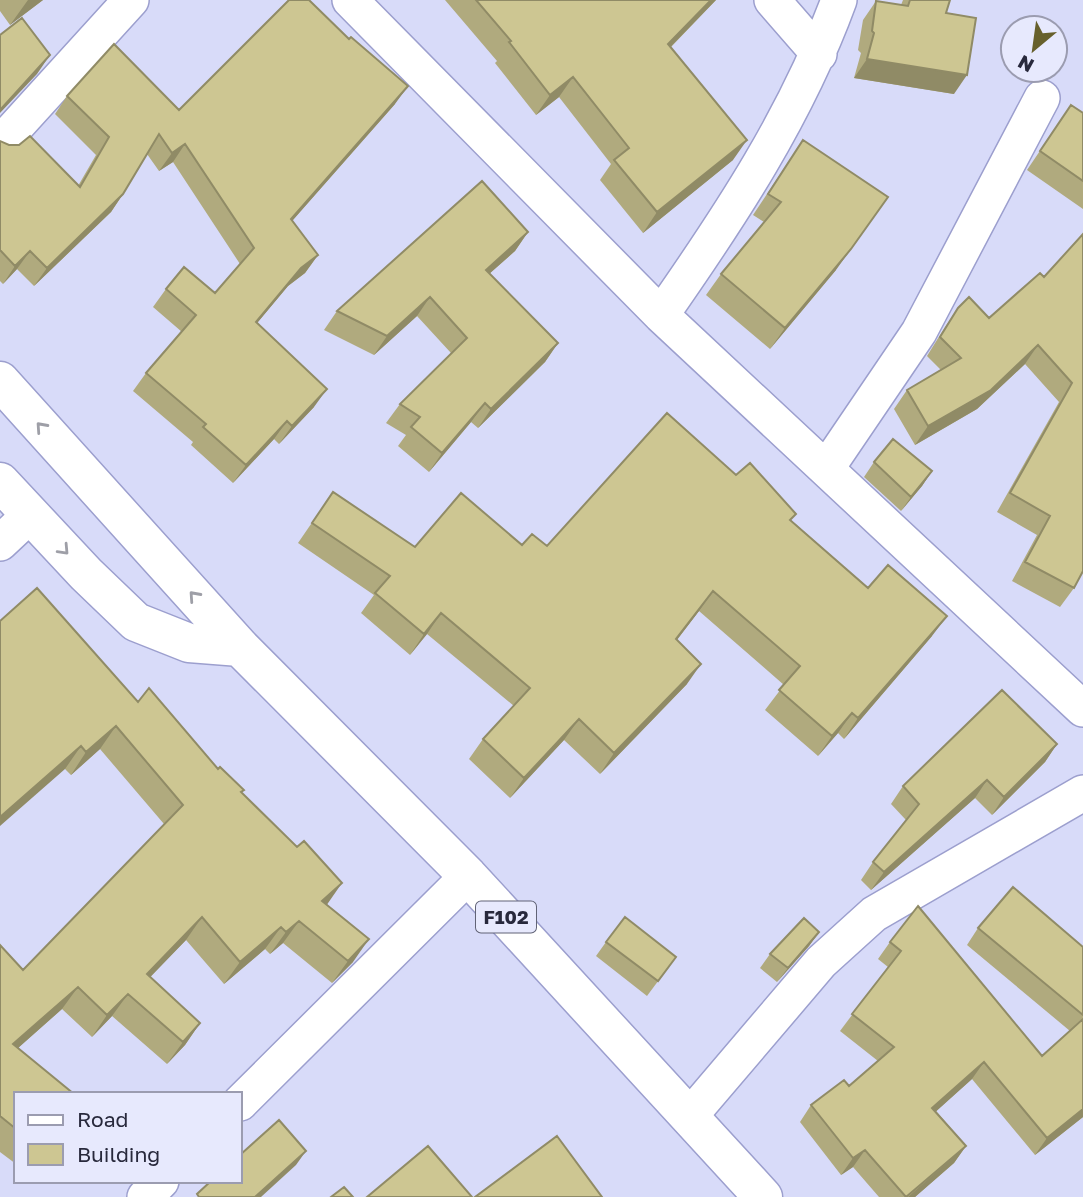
<svg xmlns="http://www.w3.org/2000/svg" width="1083" height="1197" viewBox="0 0 1083 1197" font-family="'Golos Text',sans-serif">
<style>
.lines{fill:none;stroke-linecap:round;stroke-linejoin:round}
.street-casing{stroke:#9c9fce;stroke-width:38}
.primary-casing{stroke:#9c9fce;stroke-width:41}
.street{stroke:#fff;stroke-width:35}
.primary{stroke:#fff;stroke-width:38}
.wall{fill:#b0aa7e}
.shaded-wall{fill:#908b66}
.building{fill:#cdc692;stroke:#908b66;stroke-width:2}
.oneway{stroke:#9e9fa7}
.labels{text-anchor:middle;stroke-width:7;stroke-linejoin:round;paint-order:stroke}
.shield{fill:#e7e9fd;stroke:#616376;stroke-width:2}
.shield-label{font-size:19px;font-weight:bold;fill:#28293c}
</style>
<rect width="100%" height="100%" fill="#d8dbf9"/>
<g class="lines">
<defs>
<path id="street" d="M 350,0 L 661,315 L 1083,709
M 772,0 L 819,54
M 0,144 L 131,0
M 661,315 C 731,215 797,115 839,0
M 826,469 L 919,332 L 1042,98
M 0,543 L 31,514
M 240,1103 L 468,876
M 689,1117 L 821,962 L 874,914 L 1083,793
M 145,1197 L 161,1181"/>
<path id="primary" d="M 0,381 L 240,647 L 468,876 L 763,1197
M 0,482 L 86,574 L 136,622 L 189,643 L 240,647"/>
</defs>
<use href="#street" class="street-casing"/>
<use href="#primary" class="primary-casing"/>
<use href="#street" class="street"/>
<use href="#primary" class="primary"/>
</g>
<path class="wall" d="M 0,0 L 43,0 L 10,25 L 0,11 Z
M 445,0 L 716,0 L 671,47 L 733,160 L 643,233 L 600,180 L 611,164 L 559,97 L 536,115 L 495,63 L 497,61 Z
M 903,0 L 950,0 L 946,13 L 954,94 L 854,78 L 861,53 L 858,50 L 863,20 L 876,1 L 901,5 Z
M 67,96 L 179,110 L 395,104 L 292,221 L 318,255 L 305,273 L 288,286 L 257,323 L 314,407 L 279,444 L 274,439 L 233,483 L 191,445 L 193,442 L 133,391 L 146,373 L 182,332 L 153,307 L 166,289 L 215,293 L 240,264 L 173,162 L 159,171 L 147,154 L 123,194 L 111,212 L 34,286 L 17,269 L 3,284 L 0,281 L 0,141 L 78,186 L 96,155 L 55,114 Z
M 1071,105 L 1083,113 L 1083,209 L 1027,170 Z
M 803,140 L 836,270 L 770,349 L 706,295 L 721,274 L 764,222 L 753,215 Z
M 528,232 L 515,251 L 489,274 L 558,343 L 545,362 L 478,428 L 471,422 L 429,472 L 398,446 L 406,435 L 386,423 L 400,404 L 451,353 L 417,316 L 374,355 L 324,330 L 337,311 Z
M 1083,234 L 1074,588 L 1060,607 L 1012,581 L 1037,535 L 997,512 L 1059,402 L 1025,364 L 977,409 L 915,445 L 894,409 L 907,390 L 941,370 L 927,356 L 945,327 L 958,308 L 989,318 L 1044,277 Z
M 874,462 L 932,471 L 922,486 L 901,511 L 864,477 Z
M 736,475 L 792,521 L 868,588 L 932,636 L 844,739 L 838,733 L 818,756 L 765,710 L 784,685 L 699,611 L 677,640 L 687,684 L 600,774 L 564,740 L 510,798 L 469,759 L 483,739 L 514,706 L 427,634 L 410,655 L 361,613 L 374,595 L 298,543 L 333,492 L 415,547 L 522,545 L 547,546 Z
M 0,621 L 138,702 L 218,769 L 242,793 L 327,905 L 353,962 L 332,983 L 283,943 L 270,954 L 265,949 L 224,984 L 186,940 L 150,977 L 200,1023 L 185,1045 L 167,1064 L 112,1016 L 92,1037 L 62,1009 L 18,1048 L 16,1094 L 16,1164 L 0,1152 L 0,945 L 23,970 L 164,824 L 100,749 L 71,775 L 65,769 Z
M 1057,744 L 1045,762 L 992,815 L 975,798 L 871,890 L 861,880 L 873,862 L 906,820 L 891,804 L 903,786 Z
M 978,928 L 1083,947 L 1083,1117 L 1035,1155 L 972,1079 L 936,1111 L 966,1146 L 954,1163 L 915,1197 L 879,1197 L 853,1167 L 841,1175 L 800,1122 L 811,1105 L 849,1086 L 878,1061 L 840,1031 L 888,967 L 878,959 L 890,942 L 1042,1056 L 1070,1031 L 967,945 Z
M 819,932 L 809,946 L 777,982 L 760,968 L 770,954 Z
M 606,942 L 676,957 L 647,996 L 596,956 Z"/>
<path class="shaded-wall" d="M 28,0 L 43,0 L 10,25 Z
M 711,0 L 716,0 L 654,64 L 668,44 Z
M 50,55 L 37,74 L 0,113 L 0,109 Z
M 867,59 L 967,75 L 954,94 L 854,78 Z
M 573,77 L 559,97 L 536,115 L 550,95 Z
M 408,86 L 395,104 L 278,237 L 291,219 Z
M 747,140 L 733,160 L 643,233 L 657,212 Z
M 185,144 L 173,162 L 159,171 L 172,153 Z
M 123,194 L 111,212 L 34,286 L 47,268 Z
M 528,232 L 515,251 L 472,289 L 486,270 Z
M 851,249 L 836,270 L 770,349 L 785,328 Z
M 30,251 L 17,269 L 3,284 L 15,266 Z
M 318,255 L 305,273 L 288,286 L 243,340 L 256,322 L 301,268 Z
M 430,297 L 417,316 L 374,355 L 387,336 Z
M 558,343 L 545,362 L 478,428 L 491,409 Z
M 1038,345 L 1025,364 L 977,409 L 915,445 L 928,426 Z
M 327,389 L 314,407 L 279,444 L 292,426 Z
M 485,403 L 471,422 L 429,472 L 442,453 Z
M 287,421 L 274,439 L 233,483 L 246,465 Z
M 932,471 L 922,486 L 901,511 L 911,497 Z
M 713,591 L 699,611 L 662,659 L 676,639 Z
M 441,613 L 427,634 L 410,655 L 424,634 Z
M 947,616 L 932,636 L 844,739 L 858,718 Z
M 701,664 L 687,684 L 600,774 L 614,753 Z
M 852,713 L 838,733 L 818,756 L 832,736 Z
M 579,719 L 564,740 L 510,798 L 524,778 Z
M 116,726 L 100,749 L 71,775 L 86,752 Z
M 1057,744 L 1045,762 L 992,815 L 1004,797 Z
M 81,746 L 65,769 L 0,826 L 0,817 Z
M 987,780 L 975,798 L 871,890 L 884,872 Z
M 342,883 L 326,906 L 322,901 Z
M 202,917 L 186,940 L 131,997 L 147,974 Z
M 299,921 L 283,943 L 270,954 L 286,932 Z
M 281,927 L 265,949 L 224,984 L 240,962 Z
M 819,932 L 809,946 L 777,982 L 788,968 Z
M 369,939 L 353,962 L 332,983 L 348,961 Z
M 78,987 L 62,1009 L 0,1064 L 13,1044 Z
M 128,994 L 112,1016 L 92,1037 L 107,1015 Z
M 200,1023 L 185,1045 L 167,1064 L 183,1042 Z
M 984,1062 L 972,1079 L 921,1125 L 932,1108 Z
M 1083,1109 L 1083,1117 L 1035,1155 L 1047,1138 Z
M 966,1146 L 954,1163 L 915,1197 L 908,1197 Z
M 865,1150 L 853,1167 L 841,1175 L 853,1158 Z
M 306,1151 L 296,1165 L 261,1197 L 255,1197 Z"/>
<path class="building" d="M 289,0 L 309,0 L 349,39 L 351,37 L 408,86 L 291,219 L 318,255 L 301,268 L 256,322 L 327,389 L 292,426 L 287,421 L 246,465 L 203,427 L 206,424 L 146,373 L 196,315 L 166,289 L 184,267 L 215,293 L 254,248 L 185,144 L 172,153 L 159,134 L 123,194 L 47,268 L 30,251 L 15,266 L 0,250 L 0,141 L 9,145 L 19,145 L 30,136 L 80,187 L 109,137 L 67,96 L 114,44 L 179,110 Z
M 476,0 L 711,0 L 668,44 L 747,140 L 657,212 L 614,160 L 629,148 L 573,77 L 550,95 L 509,42 L 511,41 Z
M 910,0 L 950,0 L 946,13 L 976,18 L 967,75 L 867,59 L 874,33 L 872,31 L 876,1 L 908,6 Z
M 22,18 L 50,55 L 0,110 L 0,35 Z
M 1071,105 L 1083,113 L 1083,181 L 1040,151 Z
M 803,140 L 888,197 L 851,249 L 785,328 L 721,274 L 781,202 L 768,194 Z
M 482,181 L 528,232 L 486,270 L 558,343 L 491,409 L 485,403 L 442,453 L 411,427 L 420,417 L 400,404 L 467,338 L 430,297 L 387,336 L 337,311 Z
M 1083,234 L 1083,571 L 1074,588 L 1025,562 L 1050,516 L 1010,493 L 1072,383 L 1038,345 L 991,390 L 928,426 L 907,390 L 961,358 L 940,337 L 958,308 L 969,297 L 989,318 L 1040,273 L 1044,277 Z
M 667,413 L 736,475 L 750,463 L 796,514 L 790,520 L 868,588 L 888,565 L 947,616 L 858,718 L 852,713 L 832,736 L 779,690 L 800,666 L 713,591 L 676,639 L 701,664 L 614,753 L 579,719 L 524,778 L 483,739 L 530,688 L 441,613 L 424,634 L 375,593 L 390,576 L 312,523 L 333,492 L 415,547 L 461,493 L 522,545 L 532,534 L 547,546 Z
M 893,439 L 932,471 L 911,497 L 874,462 Z
M 37,588 L 138,702 L 149,688 L 218,769 L 220,767 L 244,790 L 241,792 L 297,847 L 304,841 L 342,883 L 322,901 L 369,939 L 348,961 L 299,921 L 286,932 L 281,927 L 240,962 L 202,917 L 147,974 L 200,1023 L 183,1042 L 128,994 L 107,1015 L 78,987 L 13,1044 L 74,1094 L 16,1094 L 16,1129 L 0,1116 L 0,945 L 23,970 L 183,805 L 116,726 L 86,752 L 81,746 L 0,817 L 0,621 Z
M 1002,690 L 1057,744 L 1004,797 L 987,780 L 884,872 L 873,862 L 919,804 L 903,786 Z
M 1013,887 L 1083,947 L 1083,1015 L 978,928 Z
M 918,906 L 1042,1056 L 1083,1019 L 1083,1109 L 1047,1138 L 984,1062 L 932,1108 L 966,1146 L 906,1197 L 865,1150 L 853,1158 L 811,1105 L 844,1080 L 849,1086 L 894,1047 L 852,1014 L 901,951 L 890,942 Z
M 625,917 L 676,957 L 658,981 L 606,942 Z
M 804,918 L 819,932 L 788,968 L 770,954 Z
M 279,1120 L 306,1151 L 255,1197 L 199,1197 L 197,1194 L 211,1181 L 240,1181 L 240,1155 Z
M 557,1136 L 602,1197 L 475,1197 Z
M 428,1146 L 472,1197 L 367,1197 Z
M 344,1187 L 353,1197 L 331,1197 Z"/>
<defs><path id="oneway-chevron" d="M-2-3.5L2.5 0L-2 3.5" fill="none" stroke-width="1.6" stroke-linecap="round" stroke-linejoin="round" transform="scale(1.75)"/></defs>
<g class="oneway">
<use href="#oneway-chevron" transform="translate(41 427) rotate(-132)"/>
<use href="#oneway-chevron" transform="translate(64 550) rotate(47)"/>
<use href="#oneway-chevron" transform="translate(194 596) rotate(-132)"/>
</g>
<g class="labels">
<rect class="shield" x="476" y="901.5" width="60" height="31" rx="5"/>
<g class="shield-label">
<text x="506" y="924">F102</text>
</g>
</g>
<rect x="14" y="1092" width="228" height="91" fill="#e7e9fd" stroke="#9b9cb0" stroke-width="2"/>
<rect x="28" y="1115" width="35" height="10" fill="#ffffff" stroke="#9b9cb0" stroke-width="2"/>
<text x="77" y="1127" font-size="21" fill="#28293c">Road</text>
<rect x="28" y="1144" width="35" height="21" fill="#cdc692" stroke="#9b9cb0" stroke-width="2"/>
<text x="77" y="1162" font-size="21" fill="#28293c">Building</text>
<g transform="translate(1034 49) rotate(209)"><circle r="33" fill="#e7e9fd" stroke="#9b9cb0" stroke-width="2"/>
<path d="M0-5L12 26L0 18L-12 26Z" fill="#67602c"/>
<text y="-10" font-size="19" font-weight="bold" text-anchor="middle" fill="#28293c">N</text>
</g>
</svg>
